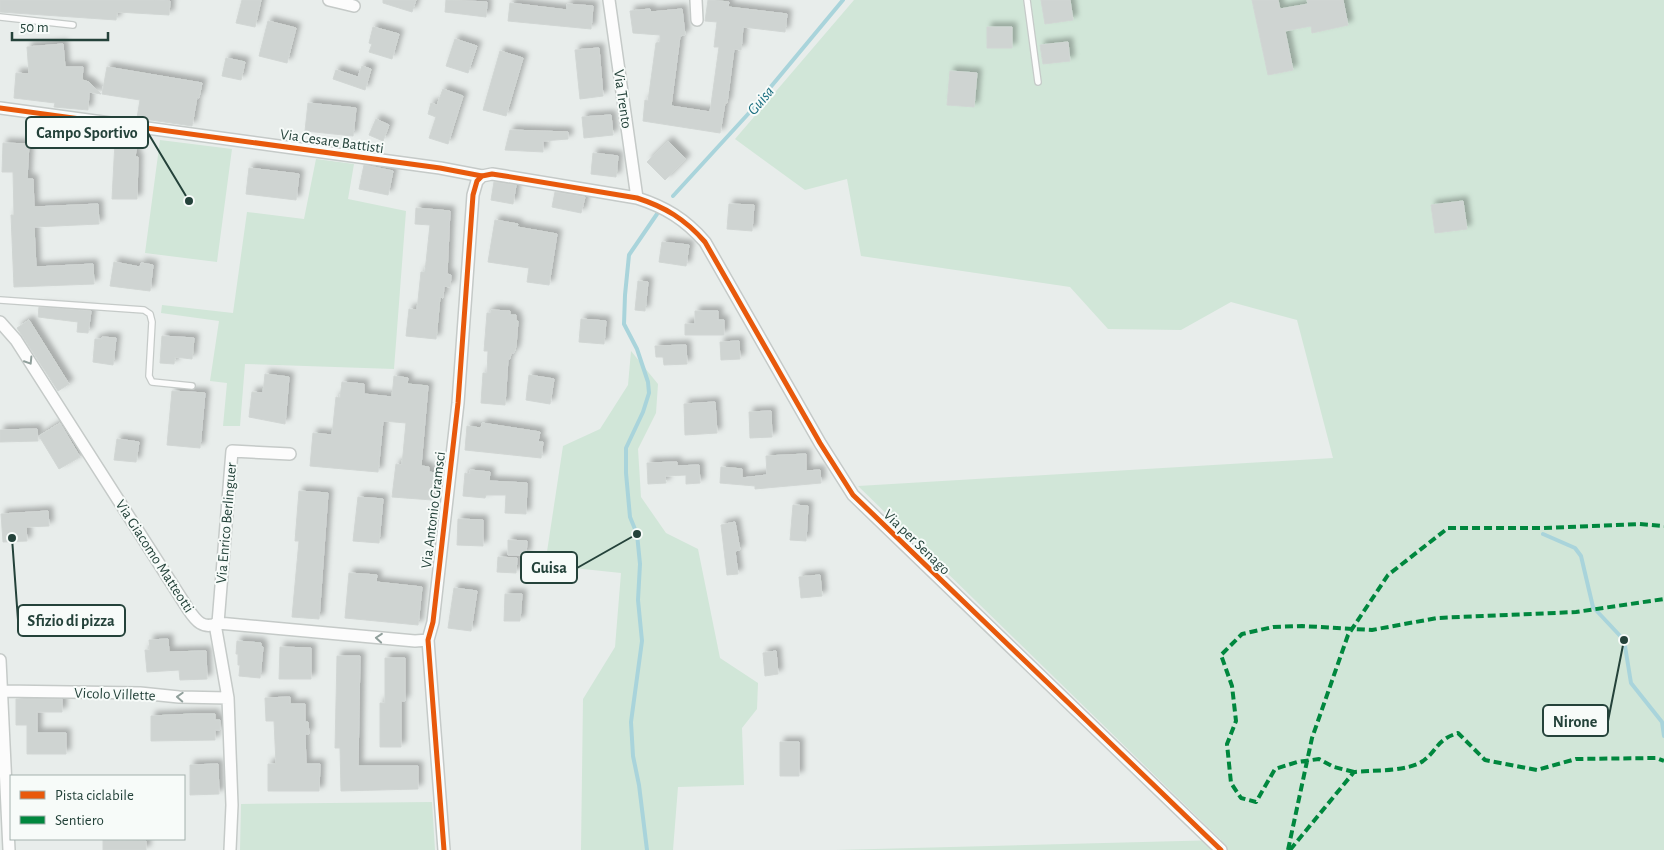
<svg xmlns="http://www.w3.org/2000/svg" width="1664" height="850" viewBox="0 0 1664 850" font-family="'Alegreya Sans',sans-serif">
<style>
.green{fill:#d1e6d8}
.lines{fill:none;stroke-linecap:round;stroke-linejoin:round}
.stream{stroke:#a9d4db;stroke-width:4}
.building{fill:#cfd4d2;stroke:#d1d6d4;filter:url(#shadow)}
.lane-casing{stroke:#c5cac8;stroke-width:8}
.street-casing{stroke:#c5cac8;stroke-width:14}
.lane{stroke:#fcfcfc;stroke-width:5.5}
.street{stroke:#fcfcfc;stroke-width:11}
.quiet{stroke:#00873e;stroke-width:4;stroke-dasharray:8 4;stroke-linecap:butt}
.cycleway-casing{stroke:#f7fbf9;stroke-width:8}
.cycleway{stroke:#e8590c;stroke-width:5}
.oneway{stroke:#909f9b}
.labels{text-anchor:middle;stroke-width:4;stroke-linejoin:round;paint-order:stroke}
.street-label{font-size:15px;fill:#24423a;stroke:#f7fbf9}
.water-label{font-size:16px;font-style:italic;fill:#1c6f80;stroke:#f7fbf9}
.leader{fill:none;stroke:#24423a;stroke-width:2}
.callout-dot{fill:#24423a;stroke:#f7fbf9;stroke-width:2}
.callout{fill:#f7fbf9;stroke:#24423a;stroke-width:2}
.callout-label{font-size:16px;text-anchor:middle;font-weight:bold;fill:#24423a}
</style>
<defs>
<filter id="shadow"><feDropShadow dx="4.5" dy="-4.5" stdDeviation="2.5" flood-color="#0004"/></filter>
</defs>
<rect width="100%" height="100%" fill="#e8edeb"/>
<path class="green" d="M 854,0 L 1664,0 L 1664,850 L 836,850 L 1221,840 L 858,486 L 1333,458 L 1297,320 L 1231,302 L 1181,330 L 1108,329 L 1070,287 L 861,256 L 847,179 L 805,190 L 735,139 Z
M 160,140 L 232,149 L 217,262 L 145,253 Z
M 316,159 L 354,164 L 348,199 L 406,211 L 394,369 L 245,364 L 240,426 L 223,426 L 227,383 L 210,381 L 219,321 L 161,313 L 162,305 L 233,313 L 247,212 L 304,219 Z
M 631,351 L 658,384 L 656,413 L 638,449 L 641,497 L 666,533 L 698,549 L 720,658 L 758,683 L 757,709 L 742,728 L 744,785 L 678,787 L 673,850 L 581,850 L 583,699 L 615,647 L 621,573 L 545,565 L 563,446 L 600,429 L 628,385 Z
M 432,802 L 435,850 L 240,850 L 241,804 Z"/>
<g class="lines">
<path class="stream" d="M 673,196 L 749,113 L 843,0
M 1543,534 L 1575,548 L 1581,556 L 1593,607 L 1624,640 L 1631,683 L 1662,722 L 1664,736
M 647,850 L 639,785 L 633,756 L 631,722 L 642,641 L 638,600 L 640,564 L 637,534 L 630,517 L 626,473 L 626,448 L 643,412 L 649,393 L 648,382 L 637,349 L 624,324 L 625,295 L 629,255 L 657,214"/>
</g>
<path class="building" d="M 0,0 L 154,0 L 170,1 L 169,15 L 117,12 L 116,20 L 0,12 Z
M 242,0 L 261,0 L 255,27 L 236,23 Z
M 383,0 L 416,0 L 412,12 L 383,3 Z
M 446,0 L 487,2 L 486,17 L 445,12 Z
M 708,0 L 729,2 L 728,7 L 787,14 L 785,32 L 743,27 L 741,50 L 734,49 L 727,103 L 725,103 L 720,133 L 643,121 L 645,100 L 648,101 L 656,43 L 660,42 L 660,35 L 633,33 L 630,11 L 650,9 L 651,12 L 682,9 L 685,35 L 680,36 L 671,106 L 710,112 L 719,47 L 714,47 L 717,22 L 705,21 Z
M 1041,0 L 1070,0 L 1073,20 L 1045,24 Z
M 1252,0 L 1278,0 L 1280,9 L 1308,4 L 1307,0 L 1343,0 L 1348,25 L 1312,33 L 1311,26 L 1285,31 L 1293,70 L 1268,75 Z
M 510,3 L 567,10 L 567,4 L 593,6 L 591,29 L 508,21 Z
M 268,21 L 296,28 L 287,63 L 259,56 Z
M 373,27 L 399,34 L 392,59 L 369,52 L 372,44 L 369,43 Z
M 987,27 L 1012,27 L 1012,48 L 987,48 Z
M 455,39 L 477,46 L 468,73 L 446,66 Z
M 1068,42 L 1070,61 L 1043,64 L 1040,45 Z
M 63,44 L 65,67 L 83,67 L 82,80 L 89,82 L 101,94 L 89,92 L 88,110 L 54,107 L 55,103 L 14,98 L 16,73 L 29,74 L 27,47 Z
M 599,48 L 603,96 L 580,99 L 575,50 Z
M 500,51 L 523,58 L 506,116 L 483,110 Z
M 226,58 L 245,62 L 241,80 L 222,76 Z
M 362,66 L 371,69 L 365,90 L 333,79 L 336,70 L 358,77 Z
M 107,67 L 202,83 L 199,98 L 197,97 L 192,126 L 137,118 L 140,100 L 102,94 Z
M 950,71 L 977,73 L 974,107 L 947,105 Z
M 443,89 L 463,96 L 448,144 L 429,138 L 436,117 L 428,114 L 431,103 L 437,105 Z
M 308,103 L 356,108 L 353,136 L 305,131 Z
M 611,115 L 613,135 L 584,138 L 582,117 Z
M 376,119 L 389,125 L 383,141 L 369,135 Z
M 510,130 L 568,132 L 568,139 L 543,141 L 543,152 L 505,150 Z
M 115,141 L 137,144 L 135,157 L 138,157 L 137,199 L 112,199 Z
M 668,141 L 686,159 L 665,180 L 647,162 Z
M 3,143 L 29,144 L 27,179 L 33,179 L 34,207 L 98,204 L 99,224 L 34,227 L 36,267 L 93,264 L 94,284 L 14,287 L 11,215 L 14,215 L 13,172 L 2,172 Z
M 593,153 L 618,156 L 616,177 L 591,174 Z
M 364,165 L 393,171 L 388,195 L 359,189 Z
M 249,168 L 299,174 L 296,200 L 246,194 Z
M 494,182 L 516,185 L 513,204 L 491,200 Z
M 555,192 L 585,197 L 581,213 L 552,207 Z
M 1463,201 L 1467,229 L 1435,233 L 1431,205 Z
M 729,204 L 754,205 L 752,231 L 727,229 Z
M 416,208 L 450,211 L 447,274 L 451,275 L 450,287 L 444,286 L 443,298 L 440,297 L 436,339 L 406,336 L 409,309 L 417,310 L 421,272 L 425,272 L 430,225 L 415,224 Z
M 495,220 L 518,224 L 517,227 L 557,234 L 549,285 L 527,282 L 529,268 L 488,262 Z
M 662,242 L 689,245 L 686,266 L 659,262 Z
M 114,262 L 140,267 L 141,263 L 153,265 L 150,291 L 110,286 Z
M 638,281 L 648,282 L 645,311 L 635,310 Z
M 39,307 L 91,311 L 88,333 L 77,332 L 78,322 L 38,317 Z
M 491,310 L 510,311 L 510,315 L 516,315 L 516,321 L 518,321 L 516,346 L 514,353 L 511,353 L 510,359 L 508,359 L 505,405 L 481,403 L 483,373 L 487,373 L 488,351 L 484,351 L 487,313 L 491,313 Z
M 695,311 L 718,311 L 718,320 L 724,320 L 724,335 L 685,335 L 685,324 L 695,324 Z
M 581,319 L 606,321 L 604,344 L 579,342 Z
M 29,320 L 69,384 L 58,391 L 17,328 Z
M 162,336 L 194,338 L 192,359 L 175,357 L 174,364 L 160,363 Z
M 102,337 L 116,338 L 113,365 L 93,362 L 95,339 L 102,339 Z
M 739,341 L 740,359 L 721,360 L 720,342 Z
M 686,345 L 687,364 L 664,365 L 663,357 L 656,357 L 655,346 Z
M 265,374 L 289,377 L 285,424 L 249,417 L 252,392 L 263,393 Z
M 529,375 L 554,379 L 550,404 L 526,400 Z
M 394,376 L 408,378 L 407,384 L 428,386 L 421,466 L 429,467 L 429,472 L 435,473 L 432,500 L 392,497 L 396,464 L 402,465 L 406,423 L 383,421 L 378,472 L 310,466 L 313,433 L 332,435 L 336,397 L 340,398 L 342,382 L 364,384 L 364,394 L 392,397 Z
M 172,391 L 205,393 L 200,448 L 167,445 Z
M 715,402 L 717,433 L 685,435 L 684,404 Z
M 771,411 L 772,437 L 750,438 L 749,412 Z
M 60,423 L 80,457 L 59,469 L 39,436 Z
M 482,423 L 540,432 L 538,442 L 543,442 L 541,458 L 465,450 L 467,426 L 481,428 Z
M 37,429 L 38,441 L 0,442 L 0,430 Z
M 117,439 L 139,442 L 136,462 L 114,460 Z
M 806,454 L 806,471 L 820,470 L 821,483 L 755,489 L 755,486 L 720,483 L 721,467 L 742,469 L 742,478 L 767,475 L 766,456 Z
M 677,462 L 677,466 L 699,465 L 700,483 L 686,484 L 686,475 L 665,476 L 666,483 L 648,484 L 647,463 Z
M 470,470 L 490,472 L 489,481 L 527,483 L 526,514 L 505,513 L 506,495 L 486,495 L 485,498 L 463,496 L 465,473 L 470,474 Z
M 299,491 L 328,493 L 319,619 L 292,617 L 299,541 L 295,541 Z
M 358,497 L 383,499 L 379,543 L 353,541 Z
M 793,505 L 808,506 L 806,541 L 790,540 Z
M 48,511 L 49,526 L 26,527 L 27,541 L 3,542 L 1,514 Z
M 458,519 L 483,520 L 483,546 L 457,545 Z
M 735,522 L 740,550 L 735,551 L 738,574 L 727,575 L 721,525 Z
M 508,540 L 527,541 L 526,555 L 508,555 Z
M 498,557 L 517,558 L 516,573 L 497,572 Z
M 349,573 L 377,575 L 376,582 L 422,587 L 418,625 L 345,618 Z
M 820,575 L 822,596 L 801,598 L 799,577 Z
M 454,588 L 477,591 L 471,631 L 448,628 Z
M 505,594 L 522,594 L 520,621 L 504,621 Z
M 168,639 L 169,652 L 206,651 L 207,679 L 180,680 L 179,670 L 147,672 L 145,650 L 150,650 L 149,640 Z
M 237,641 L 261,643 L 261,646 L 263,647 L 260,678 L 239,676 L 240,665 L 238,665 L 238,654 L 236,654 Z
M 280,647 L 311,648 L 311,679 L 279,679 Z
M 776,651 L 778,674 L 765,676 L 763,653 Z
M 337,656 L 360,656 L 358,766 L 418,766 L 418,789 L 341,791 L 340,748 L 335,748 Z
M 385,658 L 405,658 L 405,701 L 401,701 L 401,747 L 380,747 L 380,703 L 385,703 Z
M 290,697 L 290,704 L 305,704 L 305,722 L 308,722 L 309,734 L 305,734 L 306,764 L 320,764 L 319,791 L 268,791 L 268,764 L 276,764 L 274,721 L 266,721 L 265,698 Z
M 16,699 L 62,699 L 62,712 L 37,712 L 37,733 L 66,733 L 66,754 L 27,754 L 27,725 L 16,725 Z
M 193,714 L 215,714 L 215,720 L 220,720 L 220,730 L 215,730 L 215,740 L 151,741 L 151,716 Z
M 780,742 L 799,742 L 799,776 L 780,776 Z
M 218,764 L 219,794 L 190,795 L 190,765 Z
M 103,840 L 146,841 L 146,850 L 103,850 Z"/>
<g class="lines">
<defs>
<path id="lane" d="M 1027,0 L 1038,82
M 0,17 L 73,25
M 0,300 L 144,310 L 150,314 L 152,322 L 149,376 L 152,382 L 192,386"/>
<path id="street" d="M 329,0 L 354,6
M 609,0 L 637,198
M 696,0 L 697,20
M 0,108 L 440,168 L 482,176 L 492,174 L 505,176 L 637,198 C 665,207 685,219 705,242 L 820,443 L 853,495 L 1221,850
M 0,322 L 16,340 L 188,609 C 196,621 203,630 218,623 L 415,641 L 428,640
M 218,623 L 232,451 L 290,454
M 215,624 L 228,698 L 232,805 L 230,850
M 0,660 L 9,850
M 1,691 L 140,693 L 179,697 L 228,698
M 444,850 L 428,640 L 433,622 L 458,403 L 473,195 L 477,181 L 482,176"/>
</defs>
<use href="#lane" class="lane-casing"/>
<use href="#street" class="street-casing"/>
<use href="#lane" class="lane"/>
<use href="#street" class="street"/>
<path class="quiet" d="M 1354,772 L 1334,767 L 1319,759 L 1297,762 L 1275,769 L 1256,802 L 1241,798 L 1231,783 L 1227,744 L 1236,721 L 1232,686 L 1221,655 L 1242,634 L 1273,627 L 1302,626 L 1372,630 L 1437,618 L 1576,612 L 1664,599
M 1288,850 L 1312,738 L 1348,635 L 1388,575 L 1448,528 L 1544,528 L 1639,524 L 1664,526
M 1290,850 L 1354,772 C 1372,770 1407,772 1423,761 C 1438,750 1436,740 1458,733 L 1485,760 L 1537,770 L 1576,759 L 1656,758 L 1664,761"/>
<defs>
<path id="cycleway" d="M 0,108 L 440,168 L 482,176 L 492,174 L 505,176 L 637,198 C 665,207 685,219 705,242 L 820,443 L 853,495 L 1221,850
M 444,850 L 428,640 L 433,622 L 458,403 L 473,195 L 477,181 L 482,176"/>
</defs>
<use href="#cycleway" class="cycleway-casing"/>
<use href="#cycleway" class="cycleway"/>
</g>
<defs><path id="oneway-chevron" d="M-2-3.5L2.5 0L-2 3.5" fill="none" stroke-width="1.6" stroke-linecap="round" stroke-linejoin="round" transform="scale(1.25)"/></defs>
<g class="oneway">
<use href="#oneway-chevron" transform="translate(29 361) rotate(58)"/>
<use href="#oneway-chevron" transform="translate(379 638) rotate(-175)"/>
<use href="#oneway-chevron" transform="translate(180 697) rotate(-177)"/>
</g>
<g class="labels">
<g class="street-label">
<text transform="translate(623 99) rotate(82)" y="5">Via Trento</text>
<text transform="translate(332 141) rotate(8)" y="5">Via Cesare Battisti</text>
<text transform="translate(433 510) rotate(-83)" y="5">Via Antonio Gramsci</text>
<text transform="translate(226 523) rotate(-85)" y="5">Via Enrico Berlinguer</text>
<text transform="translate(917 542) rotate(44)" y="5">Via per Senago</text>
<text transform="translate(155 556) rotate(57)" y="5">Via Giacomo Matteotti</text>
<text transform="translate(115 694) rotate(2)" y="5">Vicolo Villette</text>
</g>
<g class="water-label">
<text transform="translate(760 100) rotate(-50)" y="6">Guisa</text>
</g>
</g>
<path class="leader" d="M189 201L148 133M637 534L577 568M12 538L18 620M1624 640L1608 721"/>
<g class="callout-dot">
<circle cx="189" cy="201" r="5"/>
<circle cx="637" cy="534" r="5"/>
<circle cx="12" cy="538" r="5"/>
<circle cx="1624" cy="640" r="5"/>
</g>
<g class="callout">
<rect x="26" y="117" width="122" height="31" rx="5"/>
<rect x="521" y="552" width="56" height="31" rx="5"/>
<rect x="18" y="605" width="107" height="31" rx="5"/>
<rect x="1543" y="705" width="65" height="31" rx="5"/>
</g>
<g class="callout-label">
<text x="87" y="138">Campo Sportivo</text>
<text x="549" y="573">Guisa</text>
<text x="71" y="626">Sfizio di pizza</text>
<text x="1575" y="727">Nirone</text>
</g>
<rect x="10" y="775" width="175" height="65" fill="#f7fbf9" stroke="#a3b1ad"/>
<rect x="20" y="791" width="25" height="8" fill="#e8590c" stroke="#a3b1ad"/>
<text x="55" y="800" font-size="15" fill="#24423a">Pista ciclabile</text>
<rect x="20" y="816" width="25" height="8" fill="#00873e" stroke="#a3b1ad"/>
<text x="55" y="825" font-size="15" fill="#24423a">Sentiero</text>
<path d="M12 32v8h96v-8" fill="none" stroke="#24423a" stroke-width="2.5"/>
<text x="20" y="32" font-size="15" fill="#24423a" stroke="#f7fbf9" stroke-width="4" paint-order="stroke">50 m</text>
</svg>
